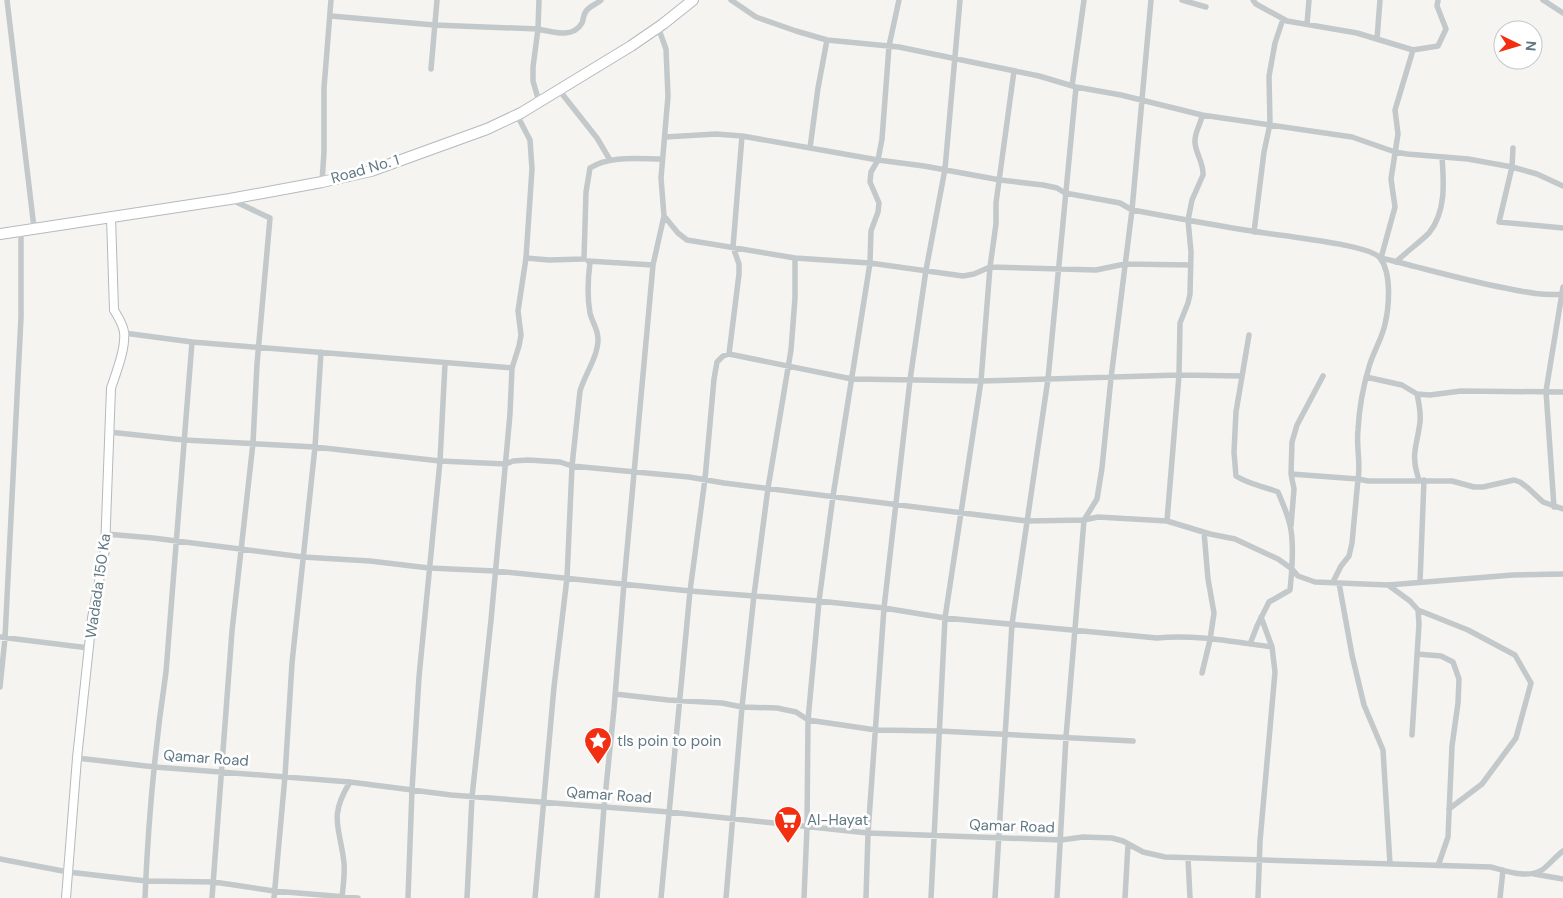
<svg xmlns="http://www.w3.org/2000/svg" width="1563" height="898" viewBox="0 0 1563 898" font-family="'DM Sans',sans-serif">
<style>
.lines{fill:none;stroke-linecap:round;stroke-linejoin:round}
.secondary-casing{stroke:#b3babd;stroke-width:10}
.highway-casing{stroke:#b5babc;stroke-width:12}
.street{stroke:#c3c8ca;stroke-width:5.5}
.secondary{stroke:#fff;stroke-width:8}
.highway{stroke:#fff;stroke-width:10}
.labels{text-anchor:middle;stroke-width:5;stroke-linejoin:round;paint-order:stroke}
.street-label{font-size:15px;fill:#617884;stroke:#fff}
.poi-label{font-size:15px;fill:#617884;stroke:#fff;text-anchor:start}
</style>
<rect width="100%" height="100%" fill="#f5f4f0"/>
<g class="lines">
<defs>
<path id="secondary" d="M 66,898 L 77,758 L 92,618 L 105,550 L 111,388 C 116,373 126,348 124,332 C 123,324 118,317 114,310 L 111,217"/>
<path id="highway" d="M 0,234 L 230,199 L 322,182 L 371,171 L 487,129 L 521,113 L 631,46 L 663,24 L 693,0"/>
</defs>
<use href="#secondary" class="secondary-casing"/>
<use href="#highway" class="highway-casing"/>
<path class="street" d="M 7,0 L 34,228
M 731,0 L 756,17 L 796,31 L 827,40 L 899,47 L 1039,76 L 1076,87 L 1121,95 L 1202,115 L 1352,137 L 1395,152 L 1407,154 L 1468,159 L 1512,167 L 1537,174 L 1563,186
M 1182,0 L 1206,7
M 1253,0 L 1256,4 L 1287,21 L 1357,33 L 1413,50 L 1438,46 L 1446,29 L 1437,6 L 1438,0
M 1543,0 L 1563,13
M 331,16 L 434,25 L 538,29 C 552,32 573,39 582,23 C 584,18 583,13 588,9 C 592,5 597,4 601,0
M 1307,24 L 1309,0
M 1377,39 L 1380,0
M 1413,50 L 1395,110 L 1398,134 L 1391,179 L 1395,207 L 1381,258 C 1423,268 1463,280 1505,288 C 1525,292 1543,296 1563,294
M 431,69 L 437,0
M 1072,86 L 1084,0
M 559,90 L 597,138 L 610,160
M 539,102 L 533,81 L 533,67 L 538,29 L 539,0
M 665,137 L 716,134 L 742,136 L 878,160 L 882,139 L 889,46 L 899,0
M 810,148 L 818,88 L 827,40
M 1513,148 L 1512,167 L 1499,222 L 1563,228
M 322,182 L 324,152 L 324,88 L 331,0
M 664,216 L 678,233 L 687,240 L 795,258
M 1254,232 L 1264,152 L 1270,124 L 1269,76 L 1275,43 L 1283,19
M 526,258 L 549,260 L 584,259 L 586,192 L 590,168 C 609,155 640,159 662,159
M 588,261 L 653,265
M 1396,262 C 1406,252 1419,243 1429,233 C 1446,212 1444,183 1442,157
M 124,333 L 192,342 L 512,368
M 1249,335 L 1236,412 L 1234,452 L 1236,476 C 1248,484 1263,486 1278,492 C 1283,504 1289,517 1291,530 C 1294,549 1292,571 1290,590 L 1269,602 L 1257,626 L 1250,644
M 729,354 L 852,379 L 981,381 L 1179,375 L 1242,376
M 1366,377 L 1402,385 L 1417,394 L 1430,395 L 1461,391 L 1563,392
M 1417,394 C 1419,403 1421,412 1420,422 C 1417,447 1410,453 1419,480
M 109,432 L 184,440 L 315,447 L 440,461 L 506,464 L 513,461 L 528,460 L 560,462 L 572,466 L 689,477 L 724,483 L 1027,521 L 1084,520 L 1098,517 L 1167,521 L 1210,534 L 1235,539 L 1278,559 L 1292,569 L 1298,576 L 1315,582 L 1388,585 L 1513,575 L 1563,574
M 1291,474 L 1358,479 L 1352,543 L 1349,556 L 1341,566 L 1333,582
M 1554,507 L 1546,391 L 1563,287
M 1167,521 L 1179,375 L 1180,323 L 1188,303 L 1190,294 L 1191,252 L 1188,220 L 1192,200 L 1203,175 C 1204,164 1196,154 1195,143 C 1194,132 1201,125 1202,115
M 1291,526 L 1294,489 L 1291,474 L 1292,442 L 1297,425 L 1323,376
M 106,534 L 153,538 L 303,557 L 370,561 L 429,568 L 495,571 L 690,591 L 819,601 L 884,608 L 945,618 L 1157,638 C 1195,634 1234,642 1272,647
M 1420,582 L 1424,480
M 1339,583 L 1352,655 L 1364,705 L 1383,750 L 1390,864
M 1388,585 L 1410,601 L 1418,610 L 1419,624 L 1412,735
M 1418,610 L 1468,630 L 1515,655 L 1531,683 L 1516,738 L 1482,784 L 1449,809
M 0,637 L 89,648
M 1417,654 L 1441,656 L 1453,662 L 1459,679 L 1458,703 L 1452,746 L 1448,837 L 1438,866
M 1202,673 L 1210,640 L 1214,613 L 1208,579 L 1204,532
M 0,687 L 5,638 L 21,317 L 21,230
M 615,694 L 668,700 L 722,703 L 742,707 L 777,708 L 796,712 L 808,720 L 876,730 L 939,731 L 1133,741
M 77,758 L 155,767 L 350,782 L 451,795 L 669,812 L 868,833 L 1061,840 L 1083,837 L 1112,838 L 1123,841 L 1143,852 L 1165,857 L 1491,867 C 1506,871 1528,879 1542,870 C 1549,865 1555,857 1563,851
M 1188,858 L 1190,898
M 0,859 L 68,872 L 146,881 L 214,882 L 274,891 L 358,898
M 1534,874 L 1563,879
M 145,898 C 148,823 155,746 166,672 L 192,342
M 212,898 L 232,631 L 253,443 L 257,364 L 270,218 L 232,200
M 274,898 L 285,776 L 292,663 L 315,447 L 321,352
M 342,898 C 343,886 345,875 344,863 C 340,826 328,818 350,782
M 408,898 L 412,790 L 419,677 L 440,461 L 445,364
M 467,898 L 472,797 L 491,620 L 510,414 L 512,368 L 519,346 L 521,335 L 518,311 L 526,258 L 532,169 L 530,140 L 517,115
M 535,898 L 554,687 L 567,578 L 572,466 L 580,391 C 585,374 598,357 598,339 C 598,329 592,322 590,313 C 587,297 588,278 590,262
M 597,898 L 604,807 L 614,709 L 624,583 L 653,265 L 664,216 L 661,178 L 668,96 L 666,49 L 658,27
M 661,898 L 690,591 L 705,479 L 714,379 L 717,362 L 723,356 L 729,354 L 739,274 L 739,264 L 733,247 L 742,136
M 726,898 L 742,707 L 754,595 L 768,488 L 791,350 L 795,298 L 795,258 L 870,263 L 871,231 L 878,212 L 879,203 L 870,182 L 871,172 L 878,160 L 924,166 L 1000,180 L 1043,185 L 1057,188 L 1065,193 L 1120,203 L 1132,210 C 1172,217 1212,225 1252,231 C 1273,235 1370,244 1380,258 C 1392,273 1389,307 1385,324 C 1382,339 1373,352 1369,367 C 1363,387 1359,410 1358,430 C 1356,446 1361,464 1358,479 L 1368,481 L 1452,481 L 1474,487 L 1483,487 L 1514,480 L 1520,482 L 1528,488 L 1543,502 L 1563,509
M 804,898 L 807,827 L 808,720 L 819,601 L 833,496 L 870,263 L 963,276 L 974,274 L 990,267 L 1096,270 L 1125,264 L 1190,265
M 866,898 L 868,833 L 884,608 L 910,380 L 926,270 L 945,169 L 960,0
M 931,898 L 945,618 L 981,381 L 990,267 L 996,224 L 996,203 L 1014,71
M 995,898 L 1012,624 L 1048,379 L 1076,87
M 1057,898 L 1066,737 L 1084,520 L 1097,499 L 1102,468 L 1111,378 L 1132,210 L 1151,0
M 1125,898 L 1128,844
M 1258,898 L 1260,841 L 1275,672 L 1272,647 L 1261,617
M 1500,898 L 1503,870"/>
<use href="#secondary" class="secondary"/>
<use href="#highway" class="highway"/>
</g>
<defs>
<symbol id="sight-pin" viewBox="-11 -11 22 30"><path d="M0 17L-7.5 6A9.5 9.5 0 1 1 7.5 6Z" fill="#f32f12" stroke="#fff"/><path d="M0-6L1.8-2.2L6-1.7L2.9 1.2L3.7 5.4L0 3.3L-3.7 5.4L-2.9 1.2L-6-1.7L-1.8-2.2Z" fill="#fff"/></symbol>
<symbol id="supermarket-pin" viewBox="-11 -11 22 30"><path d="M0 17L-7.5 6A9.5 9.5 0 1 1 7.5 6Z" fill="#f32f12" stroke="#fff"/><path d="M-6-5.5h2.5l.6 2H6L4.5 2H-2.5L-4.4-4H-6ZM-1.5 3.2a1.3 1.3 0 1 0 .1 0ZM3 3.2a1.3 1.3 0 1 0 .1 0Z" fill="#fff"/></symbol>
</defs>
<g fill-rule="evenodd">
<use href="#sight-pin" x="582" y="725" width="32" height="43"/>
<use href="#supermarket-pin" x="772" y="804" width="32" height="43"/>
</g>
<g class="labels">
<g class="street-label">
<text transform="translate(365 169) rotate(-16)" y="5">Road No. 1</text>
<text transform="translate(98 586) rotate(-82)" y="5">Wadada 150 Ka</text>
<text transform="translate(206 758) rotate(4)" y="5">Qamar Road</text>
<text transform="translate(609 795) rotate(4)" y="5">Qamar Road</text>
<text transform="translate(1012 826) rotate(2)" y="5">Qamar Road</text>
</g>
<g class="poi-label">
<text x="617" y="746">tls poin to poin</text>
<text x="807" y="825">Al-Hayat</text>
</g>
</g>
<g transform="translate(1518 45) rotate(95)"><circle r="24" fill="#ffffff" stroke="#c0c9ce"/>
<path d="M0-4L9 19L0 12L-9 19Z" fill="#f32f12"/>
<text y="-8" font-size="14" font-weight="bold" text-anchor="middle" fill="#617884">N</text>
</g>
</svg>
